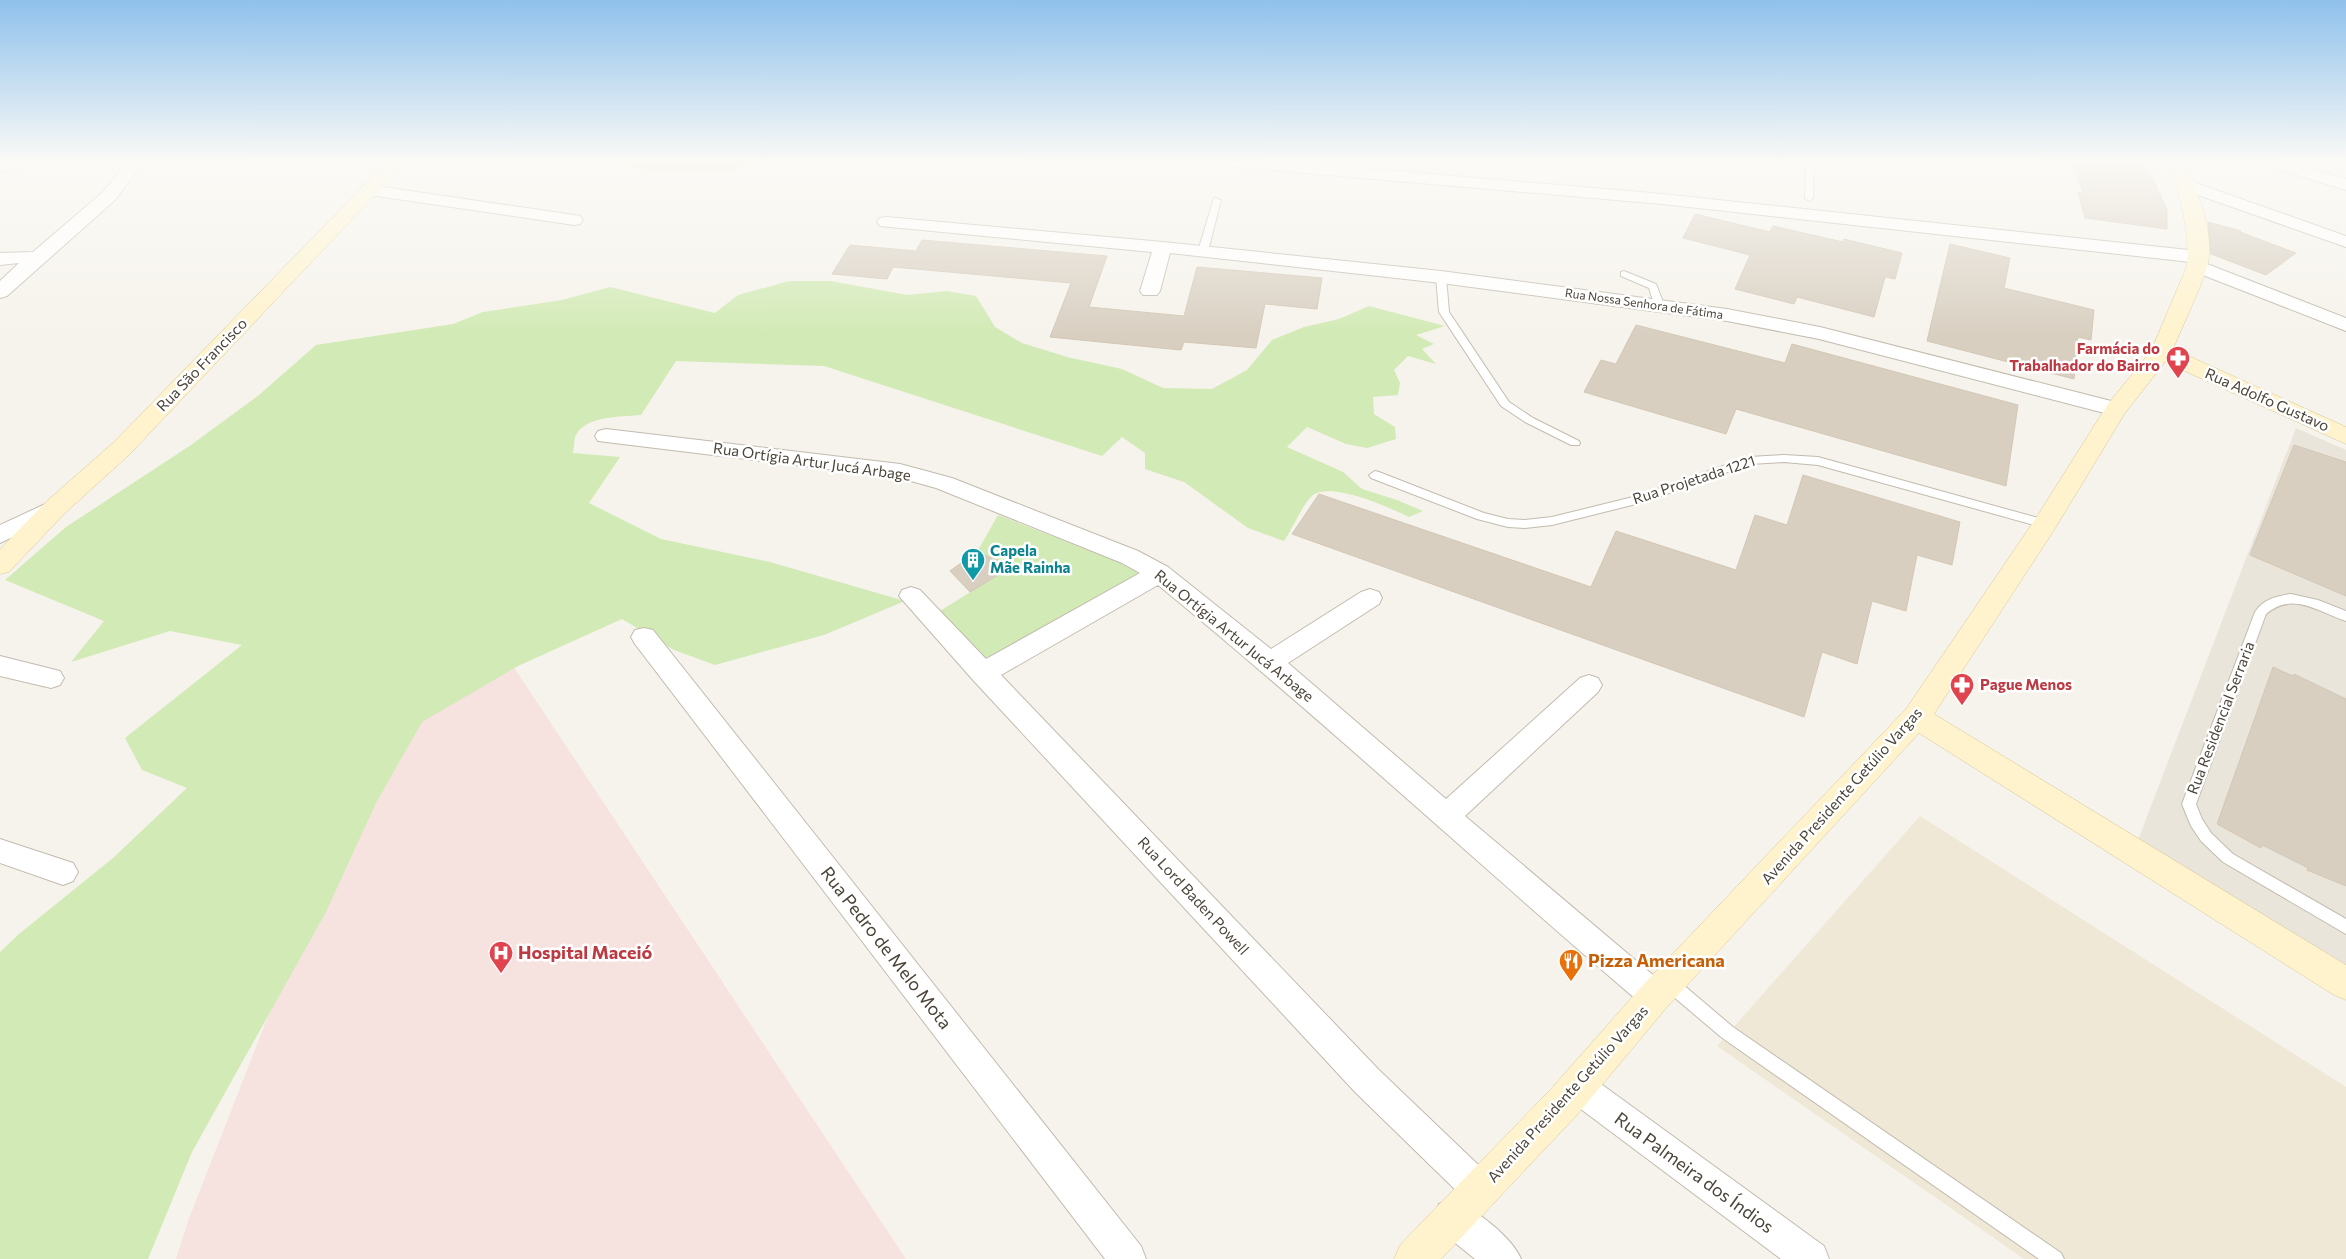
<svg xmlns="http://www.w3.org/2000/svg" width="2346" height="1259" viewBox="0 0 2346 1259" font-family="Commissioner,sans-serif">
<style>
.residential{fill:#eae5da}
.education{fill:#efe8d6}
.medical{fill:#f6e3e0}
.green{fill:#d2eab5}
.building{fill:#d8cfc1;stroke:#d3c7b4}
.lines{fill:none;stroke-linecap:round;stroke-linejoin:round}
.lane-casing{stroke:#c2bbae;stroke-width:2}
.street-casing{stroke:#c2bbae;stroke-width:2}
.secondary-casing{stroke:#d6c79b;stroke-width:1}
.lane{fill:#fff;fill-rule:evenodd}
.street{fill:#fff;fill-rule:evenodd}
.secondary{fill:#fff3cd;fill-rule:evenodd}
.labels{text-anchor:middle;stroke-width:5;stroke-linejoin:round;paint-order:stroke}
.far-street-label{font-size:12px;fill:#4b4439;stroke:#fff}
.health-label{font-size:15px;font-weight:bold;fill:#be3a42;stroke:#fff;text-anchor:end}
.street-label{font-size:15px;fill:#4b4439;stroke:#fff}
.culture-label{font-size:15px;font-weight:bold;fill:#0d838f;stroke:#fff;text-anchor:start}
.near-street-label{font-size:18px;fill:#4b4439;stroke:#fff}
.near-health-label{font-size:18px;font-weight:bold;fill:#be3a42;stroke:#fff;text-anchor:start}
.near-food-label{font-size:18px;font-weight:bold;fill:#c56008;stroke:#fff;text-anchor:start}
</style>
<rect width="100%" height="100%" fill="#f6f3ec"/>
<path class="residential" d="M 2296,428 L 2346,450 L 2346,968 L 2138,840 Z"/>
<path class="education" d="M 1920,816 L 2346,1087 L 2346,1259 L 2024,1259 L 1717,1046 Z"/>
<path class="medical" d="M 507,657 L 906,1259 L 176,1259 L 188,1221 L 381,727 Z"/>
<path class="green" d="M 605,160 L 774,160 L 725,172 L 657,173 Z
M 789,281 L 831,281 L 907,295 L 947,291 L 976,296 L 995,327 L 1022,343 L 1067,357 L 1122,369 L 1163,388 L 1212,389 L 1247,370 L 1272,340 L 1304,327 L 1339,319 L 1369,306 L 1445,326 L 1416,335 L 1434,344 L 1422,349 L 1436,364 L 1408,356 L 1394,370 L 1400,383 L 1398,395 L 1373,397 L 1374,414 L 1395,427 L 1396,439 L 1367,448 L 1346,444 L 1307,427 L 1287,447 L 1343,472 L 1362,489 L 1397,500 L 1423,511 L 1409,517 C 1388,507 1333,482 1313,495 C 1304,502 1291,531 1284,541 L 1248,528 L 1184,482 L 1145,469 L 1145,453 L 1122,437 L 1102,456 L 824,366 L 676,361 L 641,415 C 622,417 584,415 575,437 C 574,442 574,449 573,453 L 620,457 L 589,503 L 661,539 L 770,562 L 905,601 L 824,635 L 715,665 L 674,650 L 622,619 L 518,666 L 422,722 L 376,803 L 326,912 L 192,1152 L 148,1259 L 0,1259 L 0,952 L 19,934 L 113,858 L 187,788 L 142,770 L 125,738 L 242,645 L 170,631 L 71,662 L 104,621 L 5,580 L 66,527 L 191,445 L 259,395 L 316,345 L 453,324 L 483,312 L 562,300 L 610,287 L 715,313 L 738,295 Z
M 998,515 L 1145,572 L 986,659 L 940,611 L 1012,566 L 977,552 Z"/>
<path class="building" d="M 2072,160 L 2117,160 L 2146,163 L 2167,210 L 2167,229 L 2085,218 L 2078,192 L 2083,193 Z
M 1695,214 L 1770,232 L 1773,226 L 1843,242 L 1844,239 L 1902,253 L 1895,279 L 1885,277 L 1874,317 L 1797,297 L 1794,304 L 1735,289 L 1750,255 L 1683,238 Z
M 2208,222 L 2241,231 L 2240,232 L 2296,253 L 2266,275 L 2211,254 Z
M 922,240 L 1107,256 L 1089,307 L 1184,316 L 1197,267 L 1322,278 L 1317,309 L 1265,304 L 1256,348 L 1184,342 L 1181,350 L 1050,337 L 1071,283 L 893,267 L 887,279 L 832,274 L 850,245 L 916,251 Z
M 1950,244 L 2010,258 L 2004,288 L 2094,310 L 2091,340 L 2078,337 L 2074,379 L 1927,341 Z
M 1636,325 L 1785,363 L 1792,344 L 2018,405 L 2006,486 L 1736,409 L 1726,434 L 1584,392 L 1601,360 L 1616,364 Z
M 2294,445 L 2346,462 L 2346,596 L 2250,555 Z
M 1803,475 L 1960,522 L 1952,565 L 1917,555 L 1906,611 L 1872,601 L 1857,664 L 1822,652 L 1804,717 L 1292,534 L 1319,494 L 1591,587 L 1616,531 L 1736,570 L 1755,515 L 1787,525 Z
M 976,552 L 1013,566 L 970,592 L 950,571 Z
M 2273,667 L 2293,676 L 2294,674 L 2346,699 L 2346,886 L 2307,870 L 2308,868 L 2262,845 L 2261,848 L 2217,824 Z"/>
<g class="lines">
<defs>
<path id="lane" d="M 1806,160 L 1814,160 L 1813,198 L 1809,201 L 1805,198 Z
M 1214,198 L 1221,200 L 1208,251 L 1203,254 L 1198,251 Z
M 1624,271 L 1656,284 L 1665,307 L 1663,309 L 1660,310 L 1655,307 L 1649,288 L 1621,276 L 1621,272 Z
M 1441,274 L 1446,277 L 1449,312 L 1509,402 L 1533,418 L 1579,441 L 1580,443 L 1579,445 L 1571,445 L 1525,422 L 1501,406 L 1439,312 L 1436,277 Z
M 1784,455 L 1818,457 L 2049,521 L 2051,524 L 2045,528 L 1818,465 L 1784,462 L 1750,464 L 1644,502 L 1552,525 L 1525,528 L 1508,527 L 1477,519 L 1371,478 L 1369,475 L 1375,471 L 1379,472 L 1484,513 L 1508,519 L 1525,520 L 1552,517 L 1637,496 L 1749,457 Z
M 2291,594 L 2318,600 L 2346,611 L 2346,621 C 2318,612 2293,591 2266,614 L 2196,804 L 2202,819 L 2211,833 L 2233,854 L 2346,919 L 2346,934 L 2223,862 L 2201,841 L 2191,826 L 2182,804 L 2255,612 C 2263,599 2277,596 2291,594 Z
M 1668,975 L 1674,977 L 1733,1027 L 2061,1253 L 2064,1259 L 2039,1259 L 1721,1037 L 1662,987 L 1660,982 L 1662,977 Z"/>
<path id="street" d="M 7,160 L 48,160 L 46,164 L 40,165 L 0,171 L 0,161 Z
M 129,160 L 145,160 L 115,200 L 7,296 L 0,298 L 0,281 L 19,263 L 0,265 L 0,253 L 33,252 L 103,192 Z
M 591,160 L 610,160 L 608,164 L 593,164 Z
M 1206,160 L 1271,160 L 1662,194 L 2198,251 L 2205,253 L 2207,257 L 2202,262 L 2346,318 L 2346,331 L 2190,270 L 2188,266 L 2191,262 L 1662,204 L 1214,165 L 1208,164 Z
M 2259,160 L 2284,160 L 2346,179 L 2346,190 L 2261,164 Z
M 2187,180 L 2346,236 L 2346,247 L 2181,189 L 2178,185 L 2181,181 Z
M 369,185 L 574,215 L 580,216 L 583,220 L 580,224 L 574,225 L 363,194 L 360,190 L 363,186 Z
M 886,217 L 1163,242 L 1441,271 L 1727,309 L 1820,327 L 2123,404 L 2127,409 L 2123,414 L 2116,416 L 1819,339 L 1727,321 L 1441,283 L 1170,253 L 1160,291 L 1157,295 L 1143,295 L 1140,291 L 1152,252 L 880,226 L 877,222 L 880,218 Z
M 606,429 L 900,464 L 952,478 L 1138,551 L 1168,567 L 1271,649 L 1361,592 L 1370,589 L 1379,592 L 1382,598 L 1379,604 L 1288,663 L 1446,799 L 1580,678 L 1589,675 L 1598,678 L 1602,685 L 1598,692 L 1465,816 L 1666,986 L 1671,996 L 1666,1006 L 1655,1011 L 1644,1006 C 1481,867 1324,721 1158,585 L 1001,675 L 1379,1070 L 1493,1179 L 1498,1191 L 1493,1203 L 1481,1208 L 1469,1203 L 1355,1092 L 973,680 L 899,596 L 902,590 L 911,587 L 920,590 L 986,659 L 1140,573 L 1122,563 L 936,488 L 900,478 L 598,441 L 595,436 L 598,431 Z
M 56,499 L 64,502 L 67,507 L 64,512 L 0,543 L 0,525 Z
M 644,628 L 653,630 L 1141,1246 L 1146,1259 L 1105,1259 L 635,644 L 631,637 L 635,630 Z
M 0,656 L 60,671 L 64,678 L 60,685 L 51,688 L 0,676 Z
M 0,839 L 73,863 L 78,872 L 73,881 L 63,885 L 0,863 Z
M 1578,1071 L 1590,1076 L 1824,1246 L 1829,1259 L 1781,1259 L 1566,1098 L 1561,1087 L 1566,1076 Z
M 1452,1199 C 1474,1208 1512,1237 1521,1259 L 1475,1259 L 1439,1230 L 1434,1217 L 1439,1204 Z"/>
<path id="secondary" d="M 389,160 L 408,160 L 129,455 L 65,513 L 9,572 L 0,574 L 0,549 L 47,501 L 113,443 Z
M 2166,160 L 2184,160 C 2197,189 2216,236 2207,267 C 2198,295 2184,322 2173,349 L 2346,427 L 2346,444 L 2165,362 L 2125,413 L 2054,530 L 1934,714 L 2346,965 L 2346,1000 L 2334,995 L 1919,733 L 1667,1007 L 1576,1116 L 1441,1259 L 1394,1259 L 1400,1245 L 1550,1090 L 1643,985 L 1906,709 L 2036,518 L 2108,404 L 2151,351 L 2187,266 C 2190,228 2180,195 2166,160 Z"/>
</defs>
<use href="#lane" class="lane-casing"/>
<use href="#street" class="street-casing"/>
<use href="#secondary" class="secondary-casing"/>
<use href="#lane" class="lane"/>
<use href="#street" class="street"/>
<use href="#secondary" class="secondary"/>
</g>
<linearGradient id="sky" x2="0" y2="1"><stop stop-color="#8fc1ec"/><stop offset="0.48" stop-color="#fbfaf6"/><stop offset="1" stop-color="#fbfaf6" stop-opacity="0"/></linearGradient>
<rect width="2346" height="336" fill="url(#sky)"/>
<defs>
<symbol id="pharmacy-pin" viewBox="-11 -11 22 30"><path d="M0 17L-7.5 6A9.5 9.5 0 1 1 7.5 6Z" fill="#e0444e" stroke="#fff"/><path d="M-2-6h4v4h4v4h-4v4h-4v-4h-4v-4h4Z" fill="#fff"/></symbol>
<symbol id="building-pin" viewBox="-11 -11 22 30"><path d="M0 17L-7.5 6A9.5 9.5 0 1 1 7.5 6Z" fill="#0f9aa8" stroke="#fff"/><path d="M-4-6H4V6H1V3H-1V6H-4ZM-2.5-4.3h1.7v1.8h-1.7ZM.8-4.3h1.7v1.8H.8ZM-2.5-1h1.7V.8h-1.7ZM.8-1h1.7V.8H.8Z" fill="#fff"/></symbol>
<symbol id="hospital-pin" viewBox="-11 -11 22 30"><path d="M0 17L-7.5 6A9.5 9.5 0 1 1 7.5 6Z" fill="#e0444e" stroke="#fff"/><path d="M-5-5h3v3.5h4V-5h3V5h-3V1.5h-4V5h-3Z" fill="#fff"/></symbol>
<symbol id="restaurant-pin" viewBox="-11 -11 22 30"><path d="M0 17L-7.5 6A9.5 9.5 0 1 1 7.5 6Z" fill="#e8710a" stroke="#fff"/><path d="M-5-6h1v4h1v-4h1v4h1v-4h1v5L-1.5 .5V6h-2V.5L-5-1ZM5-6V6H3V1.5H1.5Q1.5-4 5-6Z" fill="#fff"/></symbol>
</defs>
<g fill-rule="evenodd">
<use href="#pharmacy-pin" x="2164" y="344" width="28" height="38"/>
<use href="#building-pin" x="959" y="546" width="28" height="38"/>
<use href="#pharmacy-pin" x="1948" y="671" width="28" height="38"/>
<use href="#hospital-pin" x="487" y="939" width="28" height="38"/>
<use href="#restaurant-pin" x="1557" y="947" width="28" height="38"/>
</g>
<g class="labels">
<g class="far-street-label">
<text transform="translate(1644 304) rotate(8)" y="4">Rua Nossa Senhora de Fátima</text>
</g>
<g class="health-label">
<text x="2160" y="354">Farmácia do<tspan x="2160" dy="17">Trabalhador do Bairro</tspan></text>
<text x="1980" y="690" text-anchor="start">Pague Menos</text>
</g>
<g class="street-label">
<text transform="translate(202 365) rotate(-46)" y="5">Rua São Francisco</text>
<text transform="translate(2267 400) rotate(24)" y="5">Rua Adolfo Gustavo</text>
<text transform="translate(812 462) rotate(8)" y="5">Rua Ortígia Artur Jucá Arbage</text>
<text transform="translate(1694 480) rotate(-18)" y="5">Rua Projetada 1221</text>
<text transform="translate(1234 636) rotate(39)" y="5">Rua Ortígia Artur Jucá Arbage</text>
<text transform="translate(2221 718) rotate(-69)" y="5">Rua Residencial Serraria</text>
<text transform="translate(1842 796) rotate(-48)" y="5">Avenida Presidente Getúlio Vargas</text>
<text transform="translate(1193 896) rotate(47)" y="5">Rua Lord Baden Powell</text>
<text transform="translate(1568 1094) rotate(-48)" y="5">Avenida Presidente Getúlio Vargas</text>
</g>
<g class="culture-label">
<text x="990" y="556">Capela<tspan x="990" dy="17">Mãe Rainha</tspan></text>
</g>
<g class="near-street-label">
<text transform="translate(886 948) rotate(52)" y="6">Rua Pedro de Melo Mota</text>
<text transform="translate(1694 1173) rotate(36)" y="6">Rua Palmeira dos Índios</text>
</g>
<g class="near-health-label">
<text x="518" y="959">Hospital Maceió</text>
</g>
<g class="near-food-label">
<text x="1588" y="967">Pizza Americana</text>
</g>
</g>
</svg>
